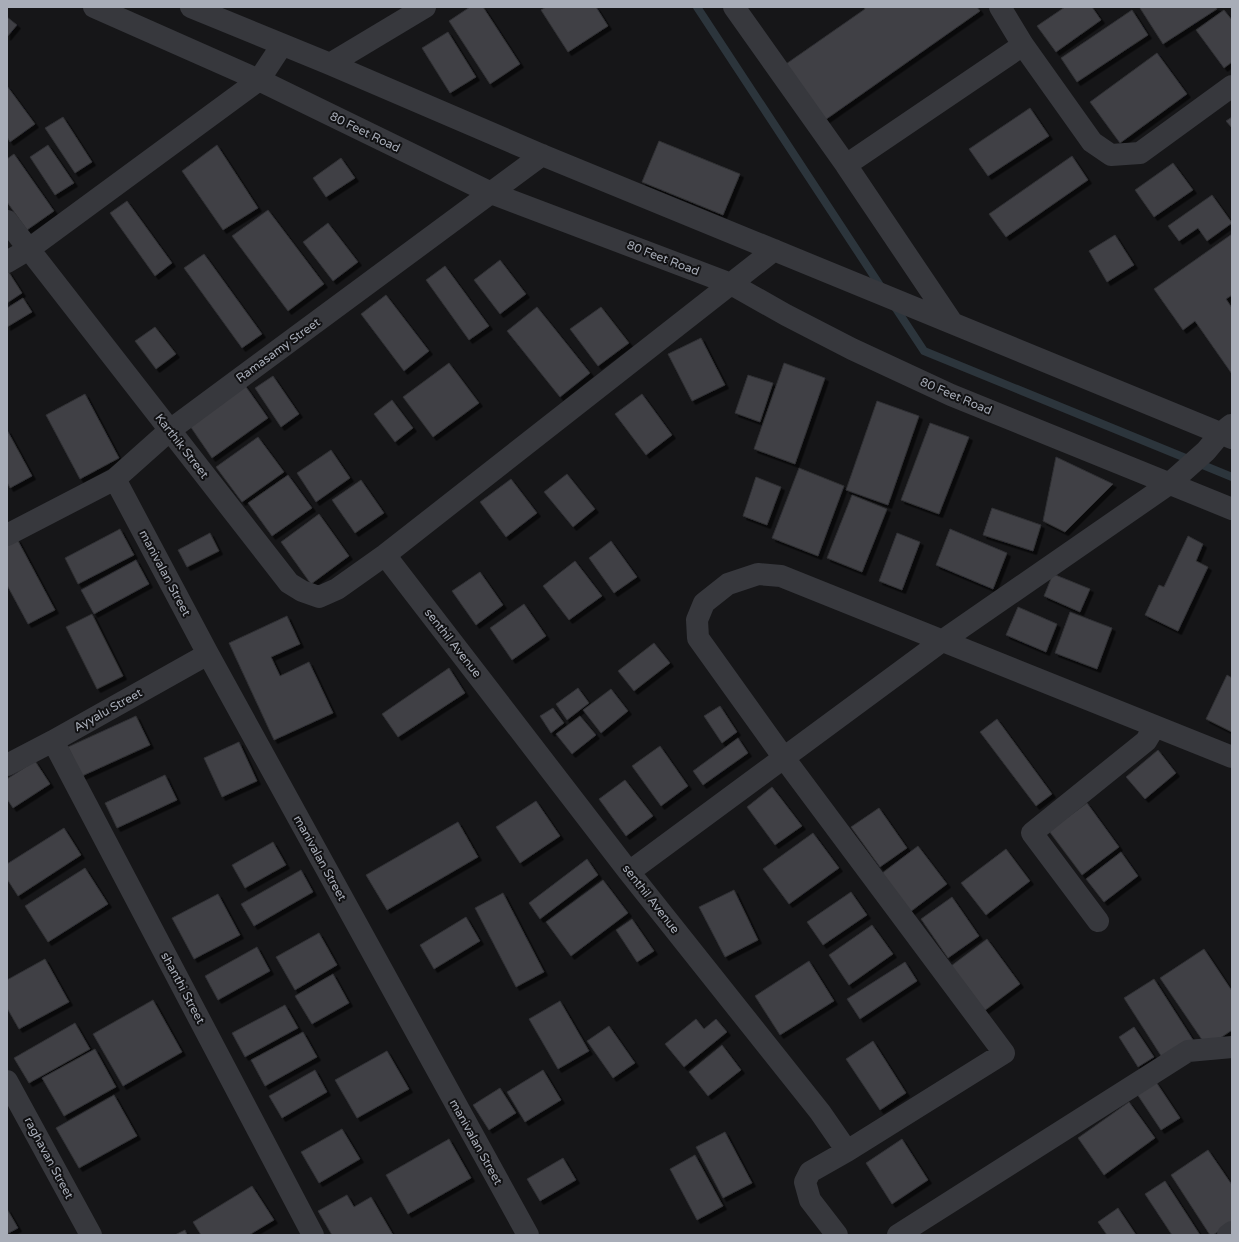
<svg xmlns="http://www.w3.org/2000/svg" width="1239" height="1242" viewBox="0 0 1239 1242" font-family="'Varela Round',sans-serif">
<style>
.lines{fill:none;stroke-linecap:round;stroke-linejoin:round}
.stream{stroke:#2c353c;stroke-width:8}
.building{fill:#404145;stroke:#303034;filter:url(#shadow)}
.minor{stroke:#37383d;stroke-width:22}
.labels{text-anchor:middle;stroke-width:4;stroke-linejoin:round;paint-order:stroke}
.street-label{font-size:12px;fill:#a8adb8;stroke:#111113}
</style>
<defs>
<filter id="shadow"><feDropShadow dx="3.5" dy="3.5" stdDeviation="0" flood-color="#0009"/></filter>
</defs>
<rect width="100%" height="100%" fill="#161618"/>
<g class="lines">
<path class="stream" d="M 697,7 L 883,290
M 893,304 L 924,351 L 1232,477"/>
</g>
<path class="building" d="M 470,7 L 483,7 L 520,64 L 490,84 L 449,21 Z
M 546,7 L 596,7 L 608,26 L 568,52 L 541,10 Z
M 864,7 L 977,7 L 980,11 L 825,120 L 786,64 L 865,9 Z
M 1065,7 L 1092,7 L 1101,20 L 1056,52 L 1037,26 Z
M 1141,7 L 1216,7 L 1217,9 L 1163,44 L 1140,8 Z
M 1132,10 L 1148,35 L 1077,82 L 1061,58 Z
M 1224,10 L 1232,20 L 1232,62 L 1224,68 L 1196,30 Z
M 7,17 L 17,25 L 7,37 Z
M 448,32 L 476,77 L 450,93 L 422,48 Z
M 1157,53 L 1187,94 L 1120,143 L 1090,102 Z
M 7,86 L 35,124 L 10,142 L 7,137 Z
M 1030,108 L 1049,136 L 988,176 L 969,149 Z
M 63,117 L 92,162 L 75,173 L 45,128 Z
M 1232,117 L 1232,128 L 1226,121 Z
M 659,141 L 740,174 L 723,215 L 642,182 Z
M 48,145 L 74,183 L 55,195 L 30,157 Z
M 217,145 L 258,208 L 223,230 L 182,171 Z
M 14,154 L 54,211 L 27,230 L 7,202 L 7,159 Z
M 1072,156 L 1088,180 L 1006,237 L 989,214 Z
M 341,158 L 355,178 L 326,197 L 313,178 Z
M 1173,163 L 1193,190 L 1154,217 L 1135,190 Z
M 1212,195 L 1232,223 L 1207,241 L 1198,228 L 1179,241 L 1168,226 Z
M 127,201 L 172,263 L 155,276 L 110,213 Z
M 268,210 L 324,284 L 288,311 L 232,236 Z
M 328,223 L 358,262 L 333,281 L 303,242 Z
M 1232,234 L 1232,295 L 1226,299 L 1232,308 L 1232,374 L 1195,321 L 1183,330 L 1154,289 Z
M 1115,235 L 1134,265 L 1107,282 L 1089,251 Z
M 204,254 L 262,334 L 242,348 L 184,268 Z
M 500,260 L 526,294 L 500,314 L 474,280 Z
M 445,266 L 489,326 L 469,340 L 426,280 Z
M 8,271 L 22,293 L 7,303 L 7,272 Z
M 386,295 L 429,351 L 404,371 L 361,314 Z
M 23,298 L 32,312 L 7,327 L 7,308 Z
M 537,307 L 590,373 L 560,397 L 507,331 Z
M 601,307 L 629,343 L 598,366 L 570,329 Z
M 155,327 L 176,354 L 156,369 L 135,341 Z
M 701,338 L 725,385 L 692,401 L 668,354 Z
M 449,363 L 479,403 L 433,437 L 403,397 Z
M 784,363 L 825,378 L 795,464 L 754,449 Z
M 748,375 L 773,383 L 760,422 L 735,413 Z
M 273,376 L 299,414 L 281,427 L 255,388 Z
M 244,384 L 268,418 L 212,458 L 188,423 Z
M 85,394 L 119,458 L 80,479 L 46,415 Z
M 642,394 L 672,435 L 646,455 L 615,414 Z
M 392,400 L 413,428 L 395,442 L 374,414 Z
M 877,401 L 919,416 L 888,505 L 846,490 Z
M 930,423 L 969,437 L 939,514 L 901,500 Z
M 7,430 L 32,476 L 10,488 L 7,482 Z
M 258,437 L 284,472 L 242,502 L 216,467 Z
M 331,450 L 350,478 L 316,502 L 297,473 Z
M 1056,457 L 1113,484 L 1065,532 L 1043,521 Z
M 799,468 L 844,486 L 818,556 L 772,538 Z
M 567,474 L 595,509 L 573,527 L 544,492 Z
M 288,475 L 312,508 L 272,536 L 248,503 Z
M 756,477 L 781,487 L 767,525 L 743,516 Z
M 511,479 L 537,513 L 506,537 L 480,502 Z
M 361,480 L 384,513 L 355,533 L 332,500 Z
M 852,495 L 887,509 L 862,572 L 827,558 Z
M 992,508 L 1041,525 L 1033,551 L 983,535 Z
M 319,514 L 349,556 L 311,584 L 281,542 Z
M 120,529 L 134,555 L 78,584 L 65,558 Z
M 950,529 L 1007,553 L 993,589 L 936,565 Z
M 210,533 L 219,551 L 187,567 L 178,550 Z
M 897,533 L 920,542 L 902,590 L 879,581 Z
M 1188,536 L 1203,544 L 1196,561 L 1208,567 L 1178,631 L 1145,615 L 1159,585 L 1164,587 Z
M 17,539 L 55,610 L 28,624 L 7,585 L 7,545 Z
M 611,541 L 637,577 L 614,593 L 589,558 Z
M 136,560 L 149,584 L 94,614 L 81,590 Z
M 575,561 L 602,596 L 569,620 L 543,586 Z
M 480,572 L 503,605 L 476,625 L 452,591 Z
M 1053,574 L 1090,589 L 1080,612 L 1044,596 Z
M 524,604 L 546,636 L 512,660 L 490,628 Z
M 1018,607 L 1057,624 L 1046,652 L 1006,635 Z
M 1070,612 L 1112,628 L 1097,669 L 1055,653 Z
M 92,614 L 123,676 L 97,689 L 66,627 Z
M 287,616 L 300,644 L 271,657 L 280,676 L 309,662 L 333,713 L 274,740 L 229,643 Z
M 654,643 L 670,663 L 634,691 L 618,671 Z
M 449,668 L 465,693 L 398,737 L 382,714 Z
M 1227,675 L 1232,678 L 1232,732 L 1206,719 Z
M 578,688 L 589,703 L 567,720 L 556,704 Z
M 611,689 L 628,711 L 601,733 L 583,710 Z
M 720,706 L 737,732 L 722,743 L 704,716 Z
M 553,708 L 564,723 L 551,733 L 540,716 Z
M 136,716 L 150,745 L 82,776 L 68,747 Z
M 580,716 L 596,735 L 572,754 L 556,734 Z
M 997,719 L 1052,794 L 1036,806 L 980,732 Z
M 738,738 L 748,753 L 703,785 L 693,771 Z
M 239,742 L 257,781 L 222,797 L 204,758 Z
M 660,746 L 688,786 L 661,806 L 632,766 Z
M 1158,750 L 1176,773 L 1145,799 L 1126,777 Z
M 35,761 L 50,784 L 13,808 L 7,799 L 7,779 Z
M 165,775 L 177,800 L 117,828 L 105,803 Z
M 625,780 L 653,816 L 626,836 L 599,799 Z
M 772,787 L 802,826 L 775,845 L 747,807 Z
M 536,801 L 560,836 L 520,863 L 496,827 Z
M 1087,803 L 1119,847 L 1082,875 L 1049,831 Z
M 879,808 L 907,848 L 880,867 L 851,827 Z
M 458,822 L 478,857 L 387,910 L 366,875 Z
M 64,828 L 81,855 L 18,896 L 7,879 L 7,864 Z
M 813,833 L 839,868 L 789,904 L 763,869 Z
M 273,842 L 286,865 L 245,888 L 232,865 Z
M 918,846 L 947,884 L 910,912 L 881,874 Z
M 1006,849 L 1030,881 L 986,915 L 961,883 Z
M 1121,852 L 1138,876 L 1104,902 L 1086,879 Z
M 587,859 L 598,875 L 540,919 L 529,903 Z
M 85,868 L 108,904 L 48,942 L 25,906 Z
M 301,870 L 313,892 L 254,926 L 241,904 Z
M 603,880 L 628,913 L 571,956 L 546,922 Z
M 734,890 L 758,940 L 725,957 L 699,907 Z
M 851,892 L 867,915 L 823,945 L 807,922 Z
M 503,893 L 544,972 L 516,987 L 475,908 Z
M 218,894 L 240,935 L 194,959 L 172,918 Z
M 952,897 L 979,936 L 948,958 L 921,919 Z
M 466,917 L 480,941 L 434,969 L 420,945 Z
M 632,919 L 654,951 L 637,962 L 616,930 Z
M 872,925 L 893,954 L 849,985 L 829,955 Z
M 319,933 L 337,965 L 295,990 L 276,957 Z
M 987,939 L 1020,984 L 984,1011 L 951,966 Z
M 257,947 L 270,971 L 218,1000 L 205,976 Z
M 1204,949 L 1232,991 L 1232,1030 L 1207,1047 L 1160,978 Z
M 45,959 L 69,1002 L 19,1029 L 7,1008 L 7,980 Z
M 809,961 L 834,1001 L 780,1035 L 755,996 Z
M 905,962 L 917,981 L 860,1019 L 847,999 Z
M 333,974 L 349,1003 L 312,1024 L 295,996 Z
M 1154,979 L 1195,1043 L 1165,1062 L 1124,998 Z
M 153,1000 L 182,1052 L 123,1086 L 93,1034 Z
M 560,1001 L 589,1051 L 558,1069 L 529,1019 Z
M 285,1005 L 298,1028 L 245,1057 L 232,1033 Z
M 696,1019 L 704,1029 L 716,1019 L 727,1032 L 684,1067 L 665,1044 Z
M 75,1023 L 90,1049 L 29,1083 L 14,1058 Z
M 609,1026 L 635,1063 L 613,1078 L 587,1041 Z
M 1134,1027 L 1154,1057 L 1138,1067 L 1119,1037 Z
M 303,1032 L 317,1057 L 265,1086 L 251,1060 Z
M 873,1041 L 906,1093 L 880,1110 L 846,1059 Z
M 722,1045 L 741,1070 L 708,1096 L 689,1072 Z
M 95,1049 L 116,1087 L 64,1116 L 42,1078 Z
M 387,1051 L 409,1089 L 357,1118 L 335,1080 Z
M 315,1070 L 327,1092 L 282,1118 L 269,1096 Z
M 543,1070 L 561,1100 L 525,1122 L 507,1092 Z
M 1156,1082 L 1180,1118 L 1161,1130 L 1137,1094 Z
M 500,1088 L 516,1113 L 489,1130 L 473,1105 Z
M 114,1095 L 137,1136 L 79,1168 L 56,1128 Z
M 1129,1102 L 1155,1138 L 1104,1175 L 1078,1138 Z
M 342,1129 L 360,1159 L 319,1183 L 301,1152 Z
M 725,1132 L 752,1183 L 723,1198 L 696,1147 Z
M 449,1139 L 471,1178 L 408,1214 L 386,1175 Z
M 902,1139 L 928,1180 L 892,1204 L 866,1163 Z
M 1208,1150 L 1232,1185 L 1232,1223 L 1213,1235 L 1210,1235 L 1171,1175 Z
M 695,1155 L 723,1206 L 697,1220 L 670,1169 Z
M 563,1158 L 576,1180 L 540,1201 L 527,1179 Z
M 1165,1181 L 1200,1235 L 1172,1235 L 1145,1194 Z
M 252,1186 L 274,1220 L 249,1235 L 201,1235 L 193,1222 Z
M 347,1195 L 354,1207 L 371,1197 L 393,1235 L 332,1235 L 318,1211 Z
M 1118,1208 L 1136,1235 L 1107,1235 L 1098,1222 Z
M 7,1209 L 18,1228 L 7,1234 Z
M 185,1230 L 187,1235 L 175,1235 Z"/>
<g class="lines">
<path class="minor" d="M 94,7 L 259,80 L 491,193 L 731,284 L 786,315 L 852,349 L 951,395 L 1232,509
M 191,7 L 330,64 L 542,155 L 1232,438
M 734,7 L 846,165 L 951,321
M 1000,7 L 1023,45 L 1092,142 L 1111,155 L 1140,153 L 1232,86
M 330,64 L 425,7
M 846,165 L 1023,45
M 7,221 L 289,583 L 302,591 L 319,597 L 337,589 L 385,555 L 774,250
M 7,262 L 29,249 L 259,80 L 282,45
M 115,479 L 208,654 L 528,1235
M 7,535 L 115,479 L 170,430 L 542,155
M 385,555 L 629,872 L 820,1112 L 847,1151 L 810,1172 L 805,1182 L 810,1200 L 837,1235
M 53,741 L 313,1235
M 7,765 L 53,741 L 208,654
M 629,872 L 942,641 L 1169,484 L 1206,451 L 1221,433 L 1231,425
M 1098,921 L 1032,833 L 1146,741 L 1155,726
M 7,1081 L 91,1235
M 847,1151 L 1004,1053 L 784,758 L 698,638 L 697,620 L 704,603 L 728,584 L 758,574 L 781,576 L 1232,757
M 898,1235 L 1188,1051 L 1232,1047
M 1228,1235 L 1232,1232"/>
</g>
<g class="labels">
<g class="street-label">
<text transform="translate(365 132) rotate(26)" y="4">80 Feet Road</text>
<text transform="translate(663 258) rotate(21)" y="4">80 Feet Road</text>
<text transform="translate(278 350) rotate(-36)" y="4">Ramasamy Street</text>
<text transform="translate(956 396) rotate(23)" y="4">80 Feet Road</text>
<text transform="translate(182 446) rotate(52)" y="4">Karthik Street</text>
<text transform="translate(165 573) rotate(62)" y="4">manivalan Street</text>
<text transform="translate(453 643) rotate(52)" y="4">senthil Avenue</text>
<text transform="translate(108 710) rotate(-29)" y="4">Ayyalu Street</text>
<text transform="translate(320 858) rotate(61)" y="4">manivalan Street</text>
<text transform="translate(651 899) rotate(52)" y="4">senthil Avenue</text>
<text transform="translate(183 988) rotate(62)" y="4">shanthi Street</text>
<text transform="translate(476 1142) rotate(61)" y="4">manivalan Street</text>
<text transform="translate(49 1158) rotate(62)" y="4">raghavan Street</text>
</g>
</g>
<rect width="1239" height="1242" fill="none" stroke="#a8adb8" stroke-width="16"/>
</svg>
